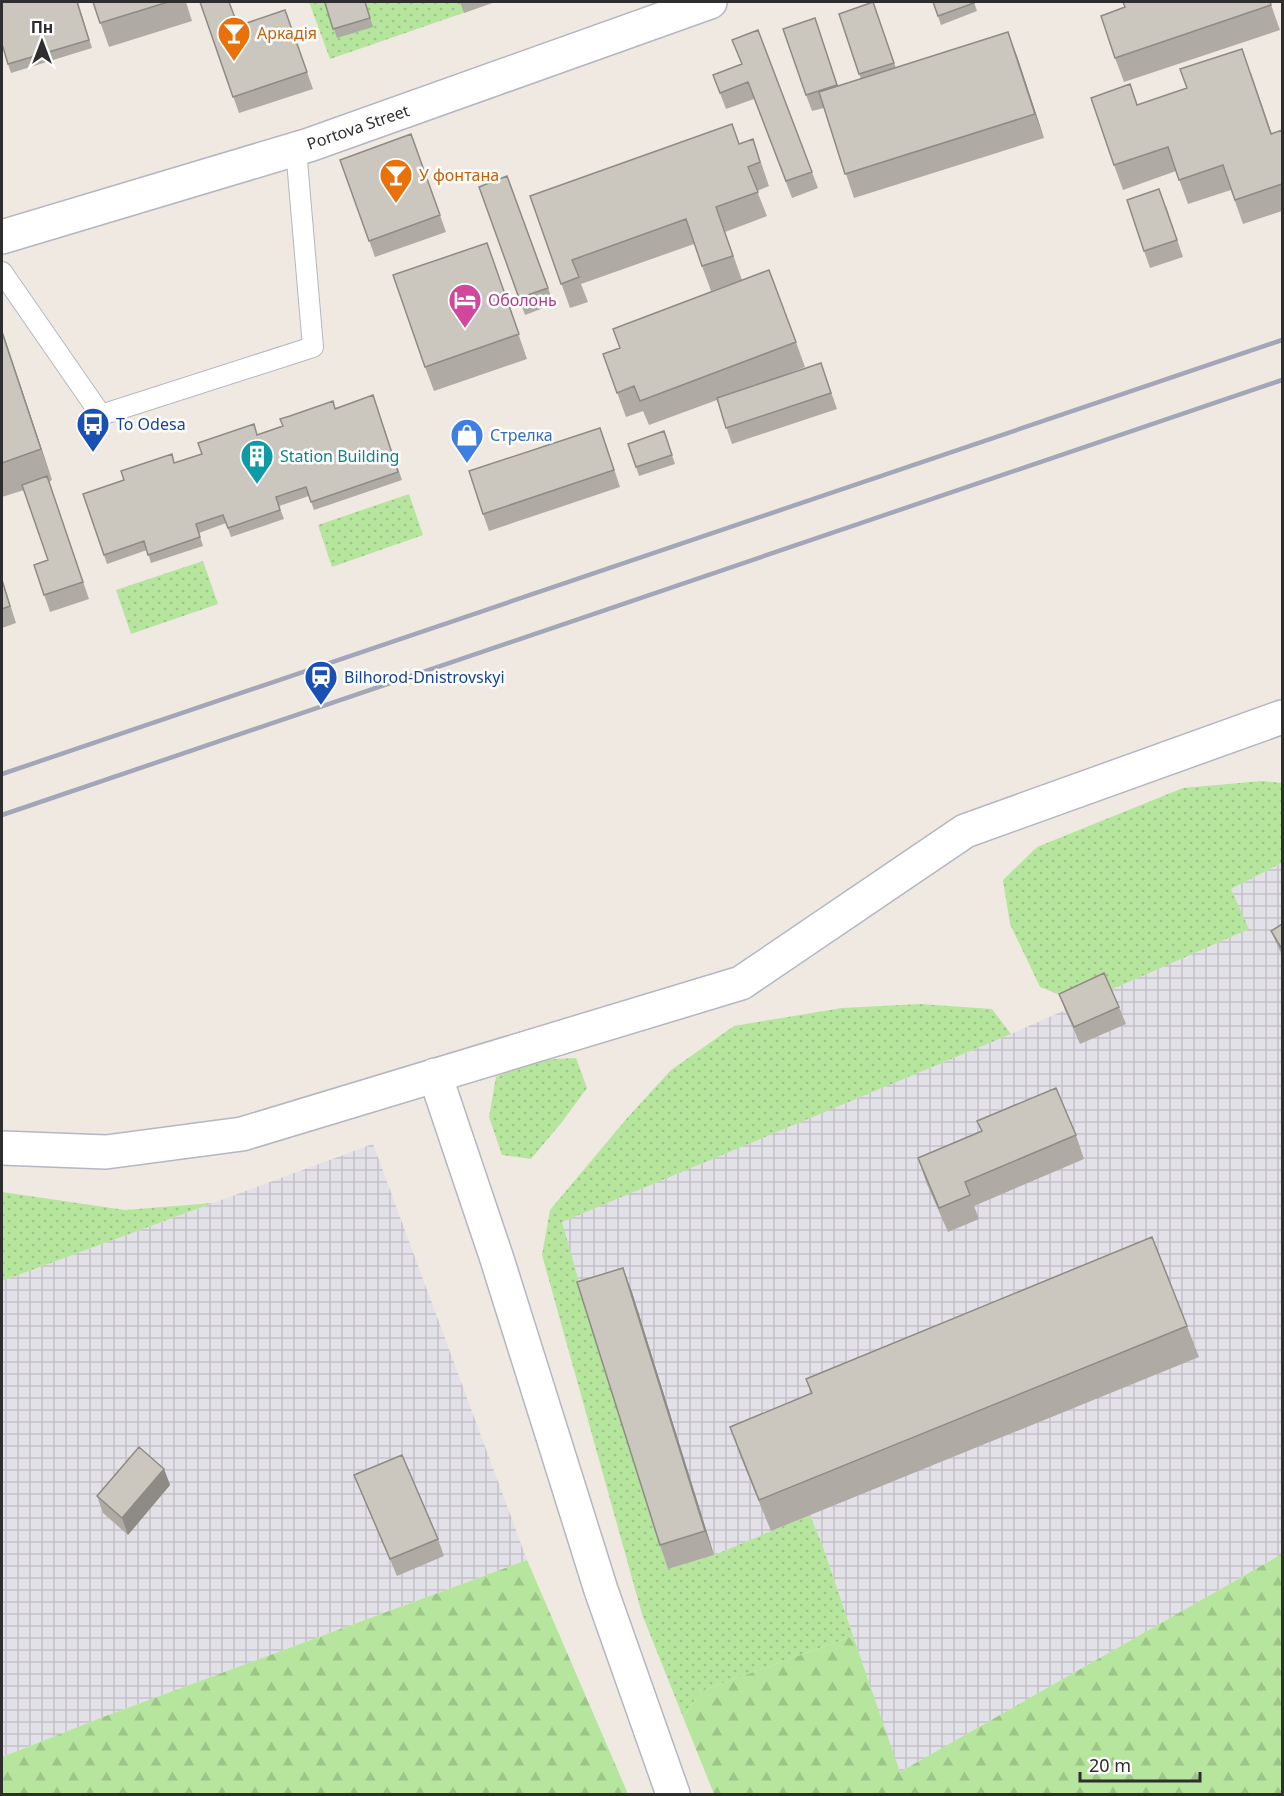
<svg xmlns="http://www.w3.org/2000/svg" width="1284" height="1796" viewBox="0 0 1284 1796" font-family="'Noto Sans',sans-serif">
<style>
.industrial{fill:url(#industrial-grid)}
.green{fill:url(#green-dots)}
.forest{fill:url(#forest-firs)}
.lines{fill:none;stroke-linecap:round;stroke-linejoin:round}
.service-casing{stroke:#b4b7c1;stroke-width:22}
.minor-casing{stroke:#b4b7c1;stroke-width:36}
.secondary-casing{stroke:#b4b7c1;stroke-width:36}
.service{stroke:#fff;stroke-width:20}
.minor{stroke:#fff;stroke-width:33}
.secondary{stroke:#fff;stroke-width:33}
.rail{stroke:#a3a6b8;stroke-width:4.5}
.wall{fill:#afaba4}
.shaded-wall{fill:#8e8b86}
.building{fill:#cbc7bf;stroke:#8e8b86;stroke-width:1.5}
.labels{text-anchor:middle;stroke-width:5;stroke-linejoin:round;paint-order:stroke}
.food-label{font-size:16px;fill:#c56008;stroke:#fff;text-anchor:start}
.street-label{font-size:16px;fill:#2e2e2e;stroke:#fff}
.hotel-label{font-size:16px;fill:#b23c85;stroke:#fff;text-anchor:start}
.transit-label{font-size:16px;fill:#164399;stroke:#fff;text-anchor:start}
.shop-label{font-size:16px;fill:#366cbe;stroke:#fff;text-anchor:start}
.culture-label{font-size:16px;fill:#0d838f;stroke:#fff;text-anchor:start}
</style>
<defs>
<pattern id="industrial-grid" width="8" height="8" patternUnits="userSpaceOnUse" patternTransform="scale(1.5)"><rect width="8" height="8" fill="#e3e1e8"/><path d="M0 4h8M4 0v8" fill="none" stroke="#c3c1c7"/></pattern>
<pattern id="green-dots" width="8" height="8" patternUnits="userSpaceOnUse" patternTransform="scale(1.5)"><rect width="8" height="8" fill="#b6e59e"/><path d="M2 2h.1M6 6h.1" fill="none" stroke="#9dc588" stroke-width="1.8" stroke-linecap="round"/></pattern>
<pattern id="forest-firs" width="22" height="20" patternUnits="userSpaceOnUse" patternTransform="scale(1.5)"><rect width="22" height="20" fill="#b6e59e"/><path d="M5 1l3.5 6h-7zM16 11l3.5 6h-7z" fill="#9dc588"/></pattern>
</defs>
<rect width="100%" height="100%" fill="#efe9e1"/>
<path class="industrial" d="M 1282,863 L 1282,1554 L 899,1773 L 823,1547 L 810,1516 L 714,1555 L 668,1569 L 561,1222 L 1011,1034 L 1248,929 L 1231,889 Z
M 373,1144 L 527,1560 L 103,1717 L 2,1757 L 2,1281 Z"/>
<path class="green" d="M 309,2 L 495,2 L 330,59 Z
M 409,494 L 423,535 L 332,567 L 318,525 Z
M 203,561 L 218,604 L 131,634 L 116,590 Z
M 1262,781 L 1282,783 L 1282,863 L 1231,889 L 1249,929 L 1081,1003 L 1040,987 L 1010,924 L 1003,880 L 1037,847 L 1183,788 Z
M 920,1004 L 992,1009 L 1011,1034 L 562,1222 L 586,1306 L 668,1569 L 714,1555 L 810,1515 L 823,1547 L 853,1636 L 701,1691 L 683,1717 L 642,1614 L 542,1255 L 550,1210 L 628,1117 L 671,1070 L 734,1026 L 842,1008 Z
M 576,1058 L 587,1088 L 562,1122 L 531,1159 L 502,1155 L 489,1117 L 496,1077 L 536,1060 Z
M 2,1192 L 125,1210 L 213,1203 L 2,1281 Z"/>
<path class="forest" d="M 1282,1554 L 1282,1794 L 714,1794 L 683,1717 L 701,1691 L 853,1636 L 900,1772 Z
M 527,1560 L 628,1794 L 2,1794 L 2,1757 L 103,1717 Z"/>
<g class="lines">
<defs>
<path id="service" d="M 2,272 L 101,415 L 313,347 L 296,149"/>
<path id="minor" d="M 435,1075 L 497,1259 L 601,1590 L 673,1794
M 2,1148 L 106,1152 L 242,1134 L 741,983 L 965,831 L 1282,717"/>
<path id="secondary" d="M 2,237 L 309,145 L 710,2"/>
</defs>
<use href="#service" class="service-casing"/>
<use href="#minor" class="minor-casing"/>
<use href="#secondary" class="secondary-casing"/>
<use href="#service" class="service"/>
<use href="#minor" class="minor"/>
<use href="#secondary" class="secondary"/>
<path class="rail" d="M 2,774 L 1282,340
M 2,815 L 1282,380"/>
</g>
<path class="wall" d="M 78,2 L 92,48 L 11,73 L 8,64 Z
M 93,2 L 186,2 L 192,21 L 109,47 Z
M 200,2 L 238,26 L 285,10 L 313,89 L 239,113 Z
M 365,2 L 373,27 L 337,38 L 325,3 Z
M 460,2 L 495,2 L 464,13 Z
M 873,2 L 896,68 L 1017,56 L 1044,138 L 854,198 L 824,108 L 812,111 L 806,95 L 815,18 L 838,86 L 861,79 L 839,14 Z
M 933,2 L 974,2 L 977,11 L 941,25 Z
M 1123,2 L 1270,2 L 1280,30 L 1124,82 L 1115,58 L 1125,7 Z
M 758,30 L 818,188 L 792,198 L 754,99 L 726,109 L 713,75 L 741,64 Z
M 1251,73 L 1272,134 L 1282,130 L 1282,211 L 1243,224 L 1231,190 L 1188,204 L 1176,171 L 1123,190 L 1114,165 L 1130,84 L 1137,105 Z
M 411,134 L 446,232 L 375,257 L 340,160 Z
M 753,139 L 769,186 L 757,191 L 767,216 L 725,232 L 742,280 L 711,291 L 694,244 L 581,284 L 588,302 L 570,308 L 530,196 L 740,144 Z
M 507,176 L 554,304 L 525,315 L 479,187 Z
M 1166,206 L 1183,257 L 1150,268 L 1144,251 Z
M 487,243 L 527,359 L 434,391 L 425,367 Z
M 2,330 L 52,480 L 49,482 L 89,599 L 50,612 L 34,565 L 48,560 L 24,490 L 2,497 Z
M 796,342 L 805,367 L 776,378 L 821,363 L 837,409 L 732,444 L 717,400 L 649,425 L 643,411 L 626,417 L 603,354 Z
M 373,395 L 402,480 L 314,510 L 309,496 L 279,506 L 284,519 L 231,537 L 226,523 L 199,533 L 203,546 L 151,563 L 147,550 L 107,564 L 83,494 Z
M 664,431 L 675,464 L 639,476 L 628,444 Z
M 606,444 L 620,487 L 489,531 L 483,514 Z
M 2,579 L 16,623 L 2,628 Z
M 1282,924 L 1282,955 L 1278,947 L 1271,931 Z
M 1059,994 L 1119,1007 L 1126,1024 L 1080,1044 L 1065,1010 Z
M 977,1121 L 1076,1135 L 1084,1159 L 974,1206 L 979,1219 L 948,1232 L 926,1182 L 918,1158 L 981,1131 Z
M 632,1292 L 714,1555 L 668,1569 L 660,1545 Z
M 1187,1326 L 1199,1357 L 771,1531 L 741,1458 L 730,1427 L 811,1394 L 806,1379 Z
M 164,1469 L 170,1485 L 128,1535 L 103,1513 L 97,1496 Z
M 354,1475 L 438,1539 L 444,1556 L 397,1576 L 361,1491 Z"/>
<path class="shaded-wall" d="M 1008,32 L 1017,56 L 1044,138 L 1035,114 Z
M 2,330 L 52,480 L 41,449 Z
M 623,1268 L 632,1292 L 714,1555 L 705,1531 Z
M 164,1469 L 170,1485 L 128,1535 L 122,1518 Z"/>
<path class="building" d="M 2,2 L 77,2 L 89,40 L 8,64 L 2,44 Z
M 93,2 L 168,2 L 100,23 Z
M 200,2 L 229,2 L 238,26 L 285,10 L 307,72 L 233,97 Z
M 328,2 L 365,2 L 370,18 L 333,29 L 325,3 Z
M 873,2 L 894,63 L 859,74 L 839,14 Z
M 933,2 L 974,2 L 974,3 L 938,16 Z
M 1123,2 L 1270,2 L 1271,5 L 1115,58 L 1101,16 L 1125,7 Z
M 815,18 L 837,85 L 806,95 L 783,29 Z
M 758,30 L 812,172 L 786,181 L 748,82 L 720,93 L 713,75 L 742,64 L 732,40 Z
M 1008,32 L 1035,114 L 845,174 L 819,92 Z
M 1242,49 L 1271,134 L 1282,130 L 1282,184 L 1235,200 L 1223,165 L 1179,180 L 1168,147 L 1114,165 L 1091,98 L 1130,84 L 1137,105 L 1187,88 L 1180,69 Z
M 732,124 L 739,144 L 753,139 L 760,162 L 748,167 L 758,192 L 716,207 L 733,256 L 702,266 L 686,219 L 572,260 L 579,277 L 561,284 L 530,196 Z
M 411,134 L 440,215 L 369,241 L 340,160 Z
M 507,176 L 548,288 L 519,298 L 479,187 Z
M 1159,189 L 1177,240 L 1144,251 L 1127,200 Z
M 487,243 L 519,334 L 425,367 L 393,275 Z
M 769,270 L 796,342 L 640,401 L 634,386 L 617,393 L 603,354 L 620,348 L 613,329 Z
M 2,332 L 41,449 L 2,463 Z
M 821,363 L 831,393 L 726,428 L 717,398 Z
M 373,395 L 398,472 L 311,502 L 306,487 L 276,497 L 280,510 L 228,528 L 223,515 L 196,524 L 200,537 L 148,555 L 144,541 L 104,555 L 83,494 L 124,480 L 121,471 L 172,454 L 174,463 L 202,454 L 198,443 L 254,424 L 257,435 L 283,426 L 280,419 L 290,416 L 333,401 L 335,409 Z
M 600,428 L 614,470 L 483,514 L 469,471 Z
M 664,431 L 672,455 L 636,467 L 628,444 Z
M 47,476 L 83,582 L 44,595 L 34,565 L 48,560 L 22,485 Z
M 2,580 L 10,606 L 2,609 Z
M 1282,924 L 1282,949 L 1271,931 Z
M 1104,973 L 1119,1007 L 1074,1027 L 1059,994 Z
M 1056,1088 L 1076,1135 L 965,1182 L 970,1195 L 939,1208 L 918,1158 L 982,1131 L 977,1121 Z
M 1152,1237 L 1187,1326 L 759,1500 L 730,1427 L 812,1393 L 806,1379 Z
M 623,1268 L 705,1531 L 660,1545 L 577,1282 Z
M 139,1447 L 164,1469 L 122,1518 L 97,1496 Z
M 402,1455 L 438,1539 L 390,1559 L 354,1475 Z"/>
<defs>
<symbol id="bar-pin" viewBox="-11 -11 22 30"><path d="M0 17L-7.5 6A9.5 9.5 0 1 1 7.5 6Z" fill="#e8710a" stroke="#fff"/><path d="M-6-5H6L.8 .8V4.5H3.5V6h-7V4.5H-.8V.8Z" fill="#fff"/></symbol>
<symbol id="hotel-pin" viewBox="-11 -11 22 30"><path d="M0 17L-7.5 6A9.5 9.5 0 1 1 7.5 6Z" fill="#d1479c" stroke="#fff"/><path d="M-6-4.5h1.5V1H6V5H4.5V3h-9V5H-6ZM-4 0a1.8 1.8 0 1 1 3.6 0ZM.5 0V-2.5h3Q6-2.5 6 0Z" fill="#fff"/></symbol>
<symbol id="bus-pin" viewBox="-11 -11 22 30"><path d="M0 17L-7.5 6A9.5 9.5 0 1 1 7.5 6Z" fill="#1a4fb4" stroke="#fff"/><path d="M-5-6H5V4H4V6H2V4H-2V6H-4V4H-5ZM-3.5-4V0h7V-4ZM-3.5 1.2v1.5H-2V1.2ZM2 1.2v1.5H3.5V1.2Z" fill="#fff"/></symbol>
<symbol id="shop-pin" viewBox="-11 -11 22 30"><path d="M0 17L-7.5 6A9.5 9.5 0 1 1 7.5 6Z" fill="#3f7fe0" stroke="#fff"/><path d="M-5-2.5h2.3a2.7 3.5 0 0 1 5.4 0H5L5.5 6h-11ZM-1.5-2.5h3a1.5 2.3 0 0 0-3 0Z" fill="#fff"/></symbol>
<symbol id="building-pin" viewBox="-11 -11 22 30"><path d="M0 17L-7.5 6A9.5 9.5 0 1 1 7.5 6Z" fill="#0f9aa8" stroke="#fff"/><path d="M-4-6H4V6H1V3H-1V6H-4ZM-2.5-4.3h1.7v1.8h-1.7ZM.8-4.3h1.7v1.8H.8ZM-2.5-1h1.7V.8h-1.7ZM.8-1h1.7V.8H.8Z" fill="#fff"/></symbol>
<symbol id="station-pin" viewBox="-11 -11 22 30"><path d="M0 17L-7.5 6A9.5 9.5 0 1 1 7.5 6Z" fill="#1a4fb4" stroke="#fff"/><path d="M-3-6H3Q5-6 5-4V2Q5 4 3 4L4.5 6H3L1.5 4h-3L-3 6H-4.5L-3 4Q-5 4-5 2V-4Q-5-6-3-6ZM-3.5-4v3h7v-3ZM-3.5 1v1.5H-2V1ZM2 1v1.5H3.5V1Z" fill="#fff"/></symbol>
</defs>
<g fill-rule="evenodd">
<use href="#bar-pin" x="215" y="14" width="38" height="52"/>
<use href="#bar-pin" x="377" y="156" width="38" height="52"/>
<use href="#hotel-pin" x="446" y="281" width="38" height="52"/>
<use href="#bus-pin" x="74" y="405" width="38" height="52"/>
<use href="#shop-pin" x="448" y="416" width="38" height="52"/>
<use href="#building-pin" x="238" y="437" width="38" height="52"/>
<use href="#station-pin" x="302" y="658" width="38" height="52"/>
</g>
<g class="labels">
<g class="food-label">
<text x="257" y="39">Аркадія</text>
<text x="419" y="181">У фонтана</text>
</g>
<g class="street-label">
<text transform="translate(358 127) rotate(-19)" y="6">Portova Street</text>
</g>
<g class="hotel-label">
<text x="488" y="306">Оболонь</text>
</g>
<g class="transit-label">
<text x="116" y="430">To Odesa</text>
<text x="344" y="683">Bilhorod-Dnistrovskyi</text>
</g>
<g class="shop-label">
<text x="490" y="441">Стрелка</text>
</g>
<g class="culture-label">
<text x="280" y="462">Station Building</text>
</g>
</g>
<rect width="1284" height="1796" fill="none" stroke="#2e2e2e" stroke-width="6"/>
<g transform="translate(42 42)" stroke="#ffffff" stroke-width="4.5" paint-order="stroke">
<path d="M0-4.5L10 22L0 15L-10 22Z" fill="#2e2e2e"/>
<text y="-9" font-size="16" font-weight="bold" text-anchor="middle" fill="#2e2e2e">Пн</text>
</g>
<path d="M1080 1772v9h120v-9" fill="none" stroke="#2e2e2e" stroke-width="3"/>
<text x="1089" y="1772" font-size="18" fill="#2e2e2e" stroke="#ffffff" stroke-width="4.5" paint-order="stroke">20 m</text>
</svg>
